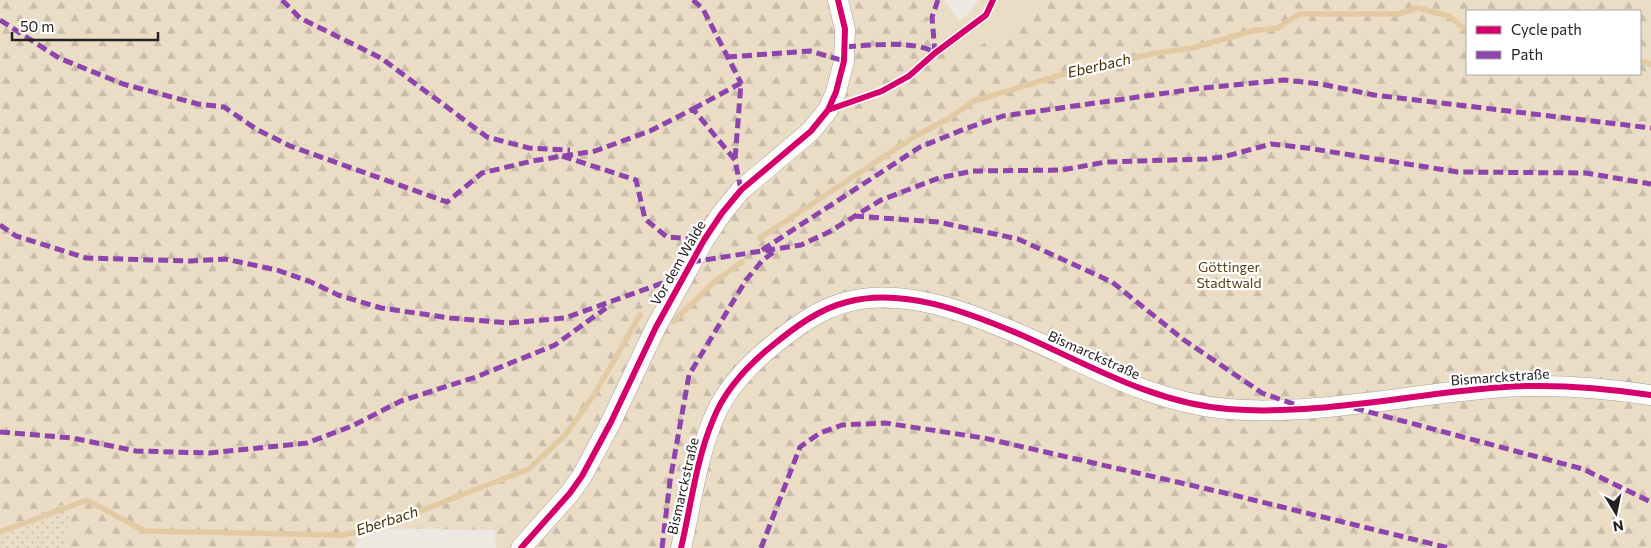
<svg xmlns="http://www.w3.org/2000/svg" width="1651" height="548" viewBox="0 0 1651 548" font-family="Commissioner,sans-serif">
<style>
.grass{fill:#ebdcc6}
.forest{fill:url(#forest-firs);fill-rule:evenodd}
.park{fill:url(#park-dots)}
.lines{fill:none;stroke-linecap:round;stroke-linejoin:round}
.stream{stroke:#e2cba4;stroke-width:5.5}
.minor-casing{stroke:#a4a19c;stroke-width:21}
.minor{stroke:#fcfcfb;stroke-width:20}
.quiet{stroke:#8e44ad;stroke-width:5;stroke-dasharray:10 5;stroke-linecap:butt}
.cycleway-casing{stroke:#fff;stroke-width:9}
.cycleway{stroke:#d6006c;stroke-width:6}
.labels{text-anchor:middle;stroke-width:4.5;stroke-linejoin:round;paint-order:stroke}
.street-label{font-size:14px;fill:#24221e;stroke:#fff}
.park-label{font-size:14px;fill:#564017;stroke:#fff}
.water-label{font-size:15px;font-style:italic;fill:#442f02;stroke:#fff}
</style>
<defs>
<pattern id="forest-firs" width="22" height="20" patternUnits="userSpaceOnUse" patternTransform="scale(1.25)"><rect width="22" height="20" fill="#ebdcc6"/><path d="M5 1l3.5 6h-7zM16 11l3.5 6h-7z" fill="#c9bcaa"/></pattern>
<pattern id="park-dots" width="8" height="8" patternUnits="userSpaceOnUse" patternTransform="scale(1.25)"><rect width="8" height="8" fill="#ebdcc6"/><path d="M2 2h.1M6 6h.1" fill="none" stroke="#c9bcaa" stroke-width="1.8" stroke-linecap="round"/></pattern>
</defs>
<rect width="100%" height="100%" fill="#ede8e2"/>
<path class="grass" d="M 915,0 L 944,0 L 959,21 L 972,11 L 978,0 L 1051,0 L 958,60 Z"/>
<path class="forest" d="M 0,0 L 915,0 L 958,60 L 1051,0 L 1651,0 L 1651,548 L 496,548 L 495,530 L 360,528 L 356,548 L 0,548 ZM 1467,11 L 1640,11 L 1640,74 L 1467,74 Z"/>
<path class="park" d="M 70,503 L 66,548 L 0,548 L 0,535 L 40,512 Z"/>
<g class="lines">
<path class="stream" d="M 1640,61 L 1651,64
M 760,238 L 914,137 L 946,120 L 974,101 L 1081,69 L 1151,54 L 1192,48 L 1252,31 L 1278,28 L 1299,14 L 1398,14 L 1418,8 L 1449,16 L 1467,31
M 674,321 L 714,282 L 742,262
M 0,532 L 87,500 L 144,531 L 343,535 L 376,528 L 529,469 L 566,434 L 594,395 L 640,315"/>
<defs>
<path id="minor" d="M 521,548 L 570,493 L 582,476 L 611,422 L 656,327 L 704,240 L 722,213 L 741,190 L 811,131 L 828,110 L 836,92 L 844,61 L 845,29 L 838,0
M 681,548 C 691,506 696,460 713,420 C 725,389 748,365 773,345 C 795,327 819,309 847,302 C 903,287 967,312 1019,334 C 1088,364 1152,403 1228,409 C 1312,416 1407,395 1491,388 C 1545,383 1598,387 1651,395"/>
</defs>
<use href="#minor" class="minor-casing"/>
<use href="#minor" class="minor"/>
<path class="quiet" d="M 282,0 L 300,18 L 381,58 L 487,137 L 529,148 L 570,150
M 693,0 L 703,9 L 741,83
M 0,20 L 59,58 L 123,84 L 198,104 L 224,107 L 256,129 L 290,146 L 447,202 L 482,173 L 532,161 L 595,151 L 650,131 L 693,109 L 735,160 L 741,190
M 846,47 C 868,45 918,40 935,53 L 932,17 L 938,0
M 727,57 L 810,51 L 844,61
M 693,109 L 741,83 L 735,160
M 562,156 L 636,180 L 645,219 L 667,237 L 704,240
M 854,216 L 938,222 L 1018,239 L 1112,282 L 1184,340 L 1262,393 L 1299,406
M 0,225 L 16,236 L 86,258 L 191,261 L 225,259 L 277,270 L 311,282 L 338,295 L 381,308 L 450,318 L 509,323 L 565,318 L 685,275
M 762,250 L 920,147 L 967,128 L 1003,116 L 1195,89 L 1284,80 L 1321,84 L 1374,95 L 1651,128
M 691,262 L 801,245 L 829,232 L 881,200 L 939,178 L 973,171 L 1062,170 L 1106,162 L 1206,159 L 1223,157 L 1271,144 L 1307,148 L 1458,172 L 1586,173 L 1651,184
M 1354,408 L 1583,469 L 1651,502
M 0,432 L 72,438 L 136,451 L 209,453 L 307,443 L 352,426 L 401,401 L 476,377 L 555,345 L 606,308
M 662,548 L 670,481 L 689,375 L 746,280 L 762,261 L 776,250
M 761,548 L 800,447 L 820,433 L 842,425 L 885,423 L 984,438 L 1225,493 L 1449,548"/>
<defs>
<path id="cycleway" d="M 828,110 L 882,91 L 909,76 L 935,53 L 986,15 L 993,0
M 521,548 L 570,493 L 582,476 L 611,422 L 656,327 L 704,240 L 722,213 L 741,190 L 811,131 L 828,110 L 836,92 L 844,61 L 845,29 L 838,0
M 681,548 C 691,506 696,460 713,420 C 725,389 748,365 773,345 C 795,327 819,309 847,302 C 903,287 967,312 1019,334 C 1088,364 1152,403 1228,409 C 1312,416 1407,395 1491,388 C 1545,383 1598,387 1651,395"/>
</defs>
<use href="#cycleway" class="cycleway-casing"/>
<use href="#cycleway" class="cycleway"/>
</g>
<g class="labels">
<g class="street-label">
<text transform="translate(678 263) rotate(-60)" y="5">Vor dem Walde</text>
<text transform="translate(1094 355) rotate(24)" y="5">Bismarckstraße</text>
<text transform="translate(1500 377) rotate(-4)" y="5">Bismarckstraße</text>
<text transform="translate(683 486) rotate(-77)" y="5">Bismarckstraße</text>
</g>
<g class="park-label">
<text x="1229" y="272">Göttinger<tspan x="1229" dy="16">Stadtwald</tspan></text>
</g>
<g class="water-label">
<text transform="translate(1099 66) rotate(-13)" y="5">Eberbach</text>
<text transform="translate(387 521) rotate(-18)" y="5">Eberbach</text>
</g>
</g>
<rect x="1466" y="10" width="175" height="65" fill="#ffffff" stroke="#a7a7a5"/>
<rect x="1476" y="26" width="25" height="8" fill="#d6006c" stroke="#a7a7a5"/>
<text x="1511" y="35" font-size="15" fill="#24221e">Cycle path</text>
<rect x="1476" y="51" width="25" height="8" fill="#8e44ad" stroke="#a7a7a5"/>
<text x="1511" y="60" font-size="15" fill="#24221e">Path</text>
<g transform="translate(1616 513) rotate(170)" stroke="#ffffff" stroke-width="4" paint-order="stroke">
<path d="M0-4L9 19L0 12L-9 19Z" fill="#24221e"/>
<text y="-8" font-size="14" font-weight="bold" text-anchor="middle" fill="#24221e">N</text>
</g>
<path d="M12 32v8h146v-8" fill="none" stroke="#24221e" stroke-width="2.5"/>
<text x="20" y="32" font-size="15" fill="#24221e" stroke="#ffffff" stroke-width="4" paint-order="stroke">50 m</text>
</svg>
